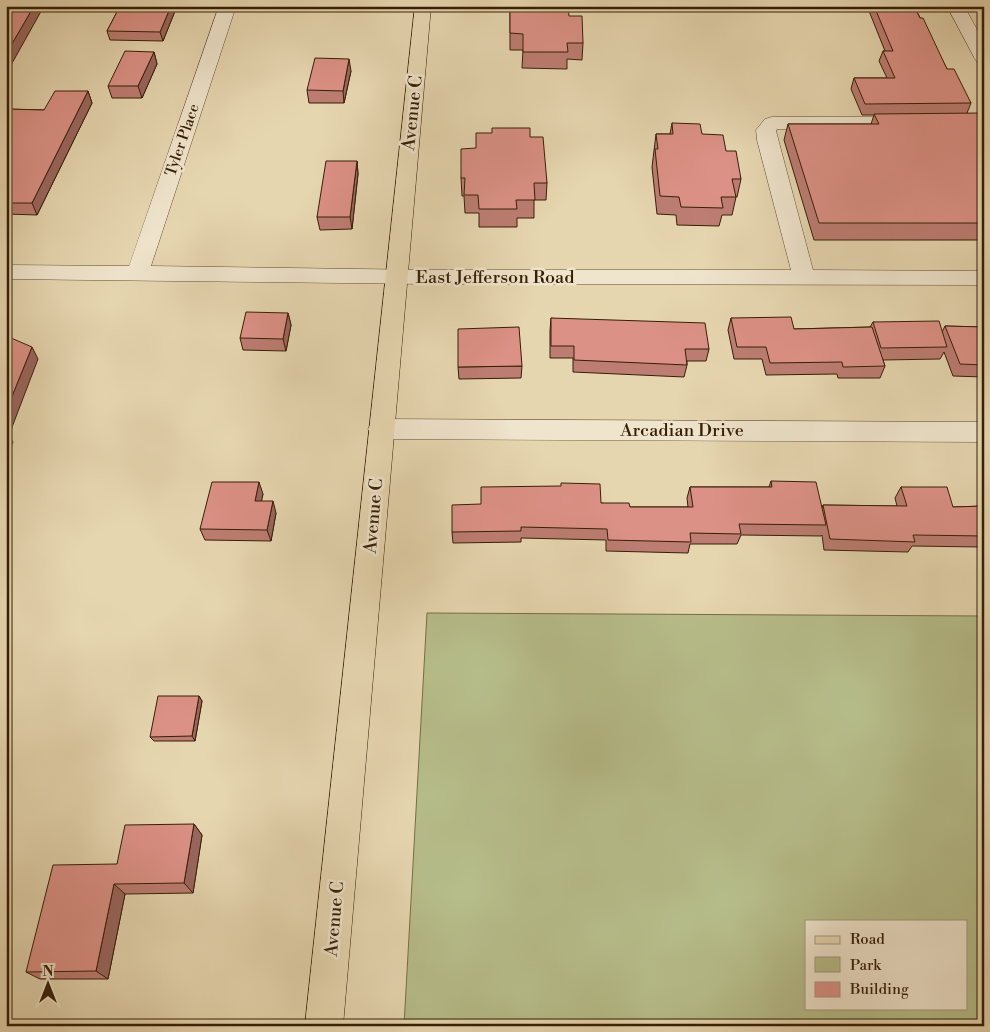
<svg xmlns="http://www.w3.org/2000/svg" width="990" height="1032" viewBox="0 0 990 1032" font-family="'Libre Bodoni',serif">
<style>
.green{fill:#b6bd8a;stroke:#766e48;fill-rule:evenodd}
.lines{fill:none;stroke-linecap:round;stroke-linejoin:round}
.minor-casing{stroke:#624c30;stroke-width:1}
.major-casing{stroke:#361e05;stroke-width:1}
.minor{fill:#efe4cc;fill-rule:evenodd}
.major{fill:#e6d6b0;fill-rule:evenodd}
.wall{fill:#bd7d73;stroke:#361e05}
.shaded-wall{fill:#9a665e;stroke:#361e05}
.building{fill:#dc9186;stroke:#361e05}
.labels{text-anchor:middle;stroke-width:5;stroke-linejoin:round;paint-order:stroke}
.far-street-label{font-size:15px;fill:#361e05;stroke:#efe4cc}
.street-label{font-size:18px;fill:#361e05;stroke:#efe4cc}
</style>
<rect width="100%" height="100%" fill="#e6d6b0"/>
<filter id="stains"><feTurbulence type="fractalNoise" baseFrequency=".004" numOctaves="4"/><feColorMatrix values="0 0 0 0 .2 0 0 0 0 .09 0 0 0 0 .02 0 0 0 .5 -.17"/></filter>
<radialGradient id="worn" r=".72"><stop offset=".6" stop-color="#630" stop-opacity="0"/><stop offset="1" stop-color="#630" stop-opacity=".3"/></radialGradient>
<path class="green" d="M 427,613 L 984,616 L 984,1026 L 404,1026 ZM 806,921 L 966,921 L 966,1008 L 806,1008 Z"/>
<g class="lines">
<defs>
<path id="minor" d="M 219,6 L 236,6 L 151,266 L 427,270 L 791,270 L 757,140 L 756,130 L 765,119 L 772,117 L 984,116 L 984,128 L 777,129 L 776,131 L 813,270 L 984,271 L 984,285 L 427,284 L 6,279 L 6,265 L 129,266 Z
M 947,6 L 964,6 L 984,42 L 984,64 L 978,63 L 975,59 Z
M 381,419 L 984,422 L 984,442 L 381,439 L 372,436 L 368,429 L 372,422 Z"/>
<path id="major" d="M 415,6 L 431,6 L 343,1026 L 305,1026 Z"/>
</defs>
<use href="#minor" class="minor-casing"/>
<use href="#major" class="major-casing"/>
<use href="#minor" class="minor"/>
<use href="#major" class="major"/>
</g>
<path class="wall" d="M 120,6 L 177,6 L 163,41 L 110,40 L 107,31 Z
M 510,6 L 569,16 L 583,43 L 582,60 L 567,59 L 567,69 L 522,68 L 523,50 L 510,50 Z
M 867,6 L 914,6 L 947,69 L 971,103 L 967,113 L 984,119 L 984,240 L 814,240 L 784,140 L 788,124 L 871,124 L 874,115 L 862,115 L 851,89 L 854,78 L 887,78 L 879,61 L 883,51 L 885,51 Z
M 154,52 L 157,64 L 142,98 L 112,98 L 108,86 Z
M 351,71 L 344,103 L 309,103 L 307,90 Z
M 88,91 L 92,103 L 37,215 L 6,214 L 6,109 L 44,110 Z
M 672,123 L 702,134 L 726,151 L 741,179 L 737,197 L 736,197 L 732,215 L 722,215 L 719,226 L 677,225 L 676,215 L 657,214 L 652,167 L 656,134 L 670,134 Z
M 530,137 L 547,183 L 546,200 L 534,200 L 534,218 L 517,218 L 517,227 L 479,227 L 479,213 L 465,213 L 464,196 L 462,196 L 461,178 L 476,148 Z
M 357,161 L 358,174 L 352,229 L 320,230 L 317,217 Z
M 288,313 L 291,325 L 286,351 L 243,350 L 240,338 Z
M 551,318 L 709,349 L 706,361 L 687,361 L 687,365 L 684,377 L 573,372 L 573,358 L 550,358 L 550,331 Z
M 731,318 L 794,329 L 870,327 L 873,322 L 942,332 L 945,326 L 984,327 L 984,377 L 953,376 L 944,352 L 940,359 L 883,360 L 885,366 L 880,378 L 838,378 L 837,374 L 766,375 L 762,359 L 734,359 L 728,330 Z
M 522,366 L 521,378 L 459,379 L 458,367 Z
M 771,481 L 822,508 L 823,505 L 897,506 L 895,498 L 901,487 L 953,507 L 984,506 L 984,552 L 982,552 L 981,547 L 912,546 L 908,552 L 824,550 L 822,535 L 821,536 L 741,535 L 737,544 L 690,544 L 688,553 L 606,551 L 606,540 L 521,538 L 521,542 L 453,543 L 452,532 L 601,503 L 630,507 L 688,507 L 687,498 L 690,487 L 769,487 Z
M 263,494 L 261,501 L 276,513 L 271,541 L 205,540 L 200,529 Z
M 199,696 L 202,701 L 195,741 L 154,741 L 150,737 Z
M 194,824 L 202,835 L 193,893 L 125,894 L 108,979 L 40,979 L 26,972 L 117,864 Z"/>
<path class="shaded-wall" d="M 34,6 L 44,6 L 6,74 L 6,54 Z
M 171,6 L 177,6 L 163,41 L 160,32 Z
M 154,52 L 157,64 L 142,98 L 138,86 Z
M 349,59 L 351,71 L 344,103 L 343,91 Z
M 88,91 L 92,103 L 37,215 L 32,203 Z
M 357,161 L 358,174 L 352,229 L 350,217 Z
M 288,313 L 291,325 L 286,351 L 283,339 Z
M 32,347 L 38,359 L 9,435 L 13,442 L 6,458 L 6,411 Z
M 259,482 L 263,494 L 259,513 L 255,501 Z
M 273,501 L 276,513 L 271,541 L 267,530 Z
M 199,696 L 202,701 L 195,741 L 192,736 Z
M 194,824 L 202,835 L 193,893 L 184,883 Z
M 114,884 L 125,894 L 108,979 L 96,971 Z"/>
<path class="building" d="M 6,6 L 34,6 L 6,54 Z
M 120,6 L 171,6 L 160,32 L 107,31 Z
M 510,6 L 568,6 L 569,16 L 582,16 L 583,43 L 567,43 L 568,52 L 523,52 L 523,34 L 510,33 Z
M 874,6 L 914,6 L 920,18 L 923,18 L 947,69 L 954,69 L 971,103 L 865,104 L 854,78 L 895,78 L 883,51 L 893,51 Z
M 125,51 L 154,52 L 138,86 L 108,86 Z
M 315,58 L 349,59 L 343,91 L 307,90 Z
M 55,91 L 88,91 L 32,203 L 6,203 L 6,109 L 44,110 Z
M 981,113 L 984,119 L 984,223 L 819,223 L 788,124 L 879,124 L 874,114 Z
M 672,123 L 700,124 L 702,134 L 723,135 L 726,151 L 736,151 L 741,179 L 732,179 L 736,197 L 721,197 L 723,208 L 681,207 L 679,197 L 660,196 L 655,149 L 658,149 L 656,134 L 673,134 Z
M 492,128 L 530,128 L 530,137 L 543,137 L 547,183 L 534,183 L 535,200 L 516,200 L 517,209 L 479,209 L 478,195 L 464,195 L 465,178 L 461,178 L 461,149 L 476,148 L 476,133 L 492,133 Z
M 326,161 L 357,161 L 350,217 L 317,217 Z
M 246,312 L 288,313 L 283,339 L 240,338 Z
M 791,317 L 794,329 L 872,327 L 885,366 L 843,367 L 842,362 L 770,363 L 766,347 L 737,347 L 731,318 Z
M 551,318 L 705,323 L 709,349 L 685,349 L 687,365 L 574,360 L 574,346 L 551,346 Z
M 939,321 L 947,347 L 881,348 L 873,322 Z
M 945,326 L 984,327 L 984,365 L 960,364 Z
M 519,327 L 522,366 L 458,367 L 458,329 Z
M 11,338 L 32,347 L 6,411 L 6,349 Z
M 771,481 L 816,482 L 826,525 L 739,524 L 741,534 L 690,533 L 691,542 L 608,540 L 607,529 L 521,527 L 521,531 L 452,532 L 452,505 L 481,504 L 481,487 L 561,486 L 561,483 L 600,484 L 601,503 L 629,503 L 630,507 L 693,507 L 690,487 L 772,487 Z
M 212,482 L 259,482 L 255,501 L 273,501 L 267,530 L 200,529 Z
M 901,487 L 947,487 L 953,507 L 984,506 L 984,536 L 913,535 L 915,542 L 830,539 L 823,505 L 907,506 Z
M 158,696 L 199,696 L 192,736 L 150,737 Z
M 194,824 L 184,883 L 114,884 L 96,971 L 26,972 L 53,865 L 117,864 L 125,825 Z"/>
<g class="labels">
<g class="far-street-label">
<text transform="translate(182 140) rotate(-71)" y="5">Tyler Place</text>
</g>
<g class="street-label">
<text transform="translate(412 113) rotate(-84)" y="6">Avenue C</text>
<text x="495" y="283">East Jefferson Road</text>
<text x="682" y="436">Arcadian Drive</text>
<text transform="translate(373 516) rotate(-85)" y="6">Avenue C</text>
<text transform="translate(334 919) rotate(-85)" y="6">Avenue C</text>
</g>
</g>
<rect width="990" height="1032" fill="none" stroke="#e6d6b0" stroke-width="25"/>
<rect x="8" y="8" width="975" height="1017" fill="none" stroke="#361e05" stroke-width="2.5"/>
<rect x="12" y="12" width="965" height="1007" fill="none" stroke="#361e05"/>
<rect x="805" y="920" width="162" height="90" fill="#efe4cc" stroke="#a5957c"/>
<rect x="815" y="936" width="25" height="8" fill="#e6d6b0" stroke="#a5957c"/>
<text x="850" y="944" font-size="15" fill="#361e05">Road</text>
<rect x="815" y="957" width="25" height="15" fill="#b6bd8a" stroke="#a5957c"/>
<text x="850" y="970" font-size="15" fill="#361e05">Park</text>
<rect x="815" y="982" width="25" height="15" fill="#dc9186" stroke="#a5957c"/>
<text x="850" y="994" font-size="15" fill="#361e05">Building</text>
<g transform="translate(48 984)" stroke="#efe4cc" stroke-width="4" paint-order="stroke">
<path d="M0-4L9 19L0 12L-9 19Z" fill="#361e05"/>
<text y="-8" font-size="14" font-weight="bold" text-anchor="middle" fill="#361e05">N</text>
</g>
<rect width="100%" height="100%" filter="url(#stains)"/>
<rect width="100%" height="100%" fill="url(#worn)"/>
</svg>
